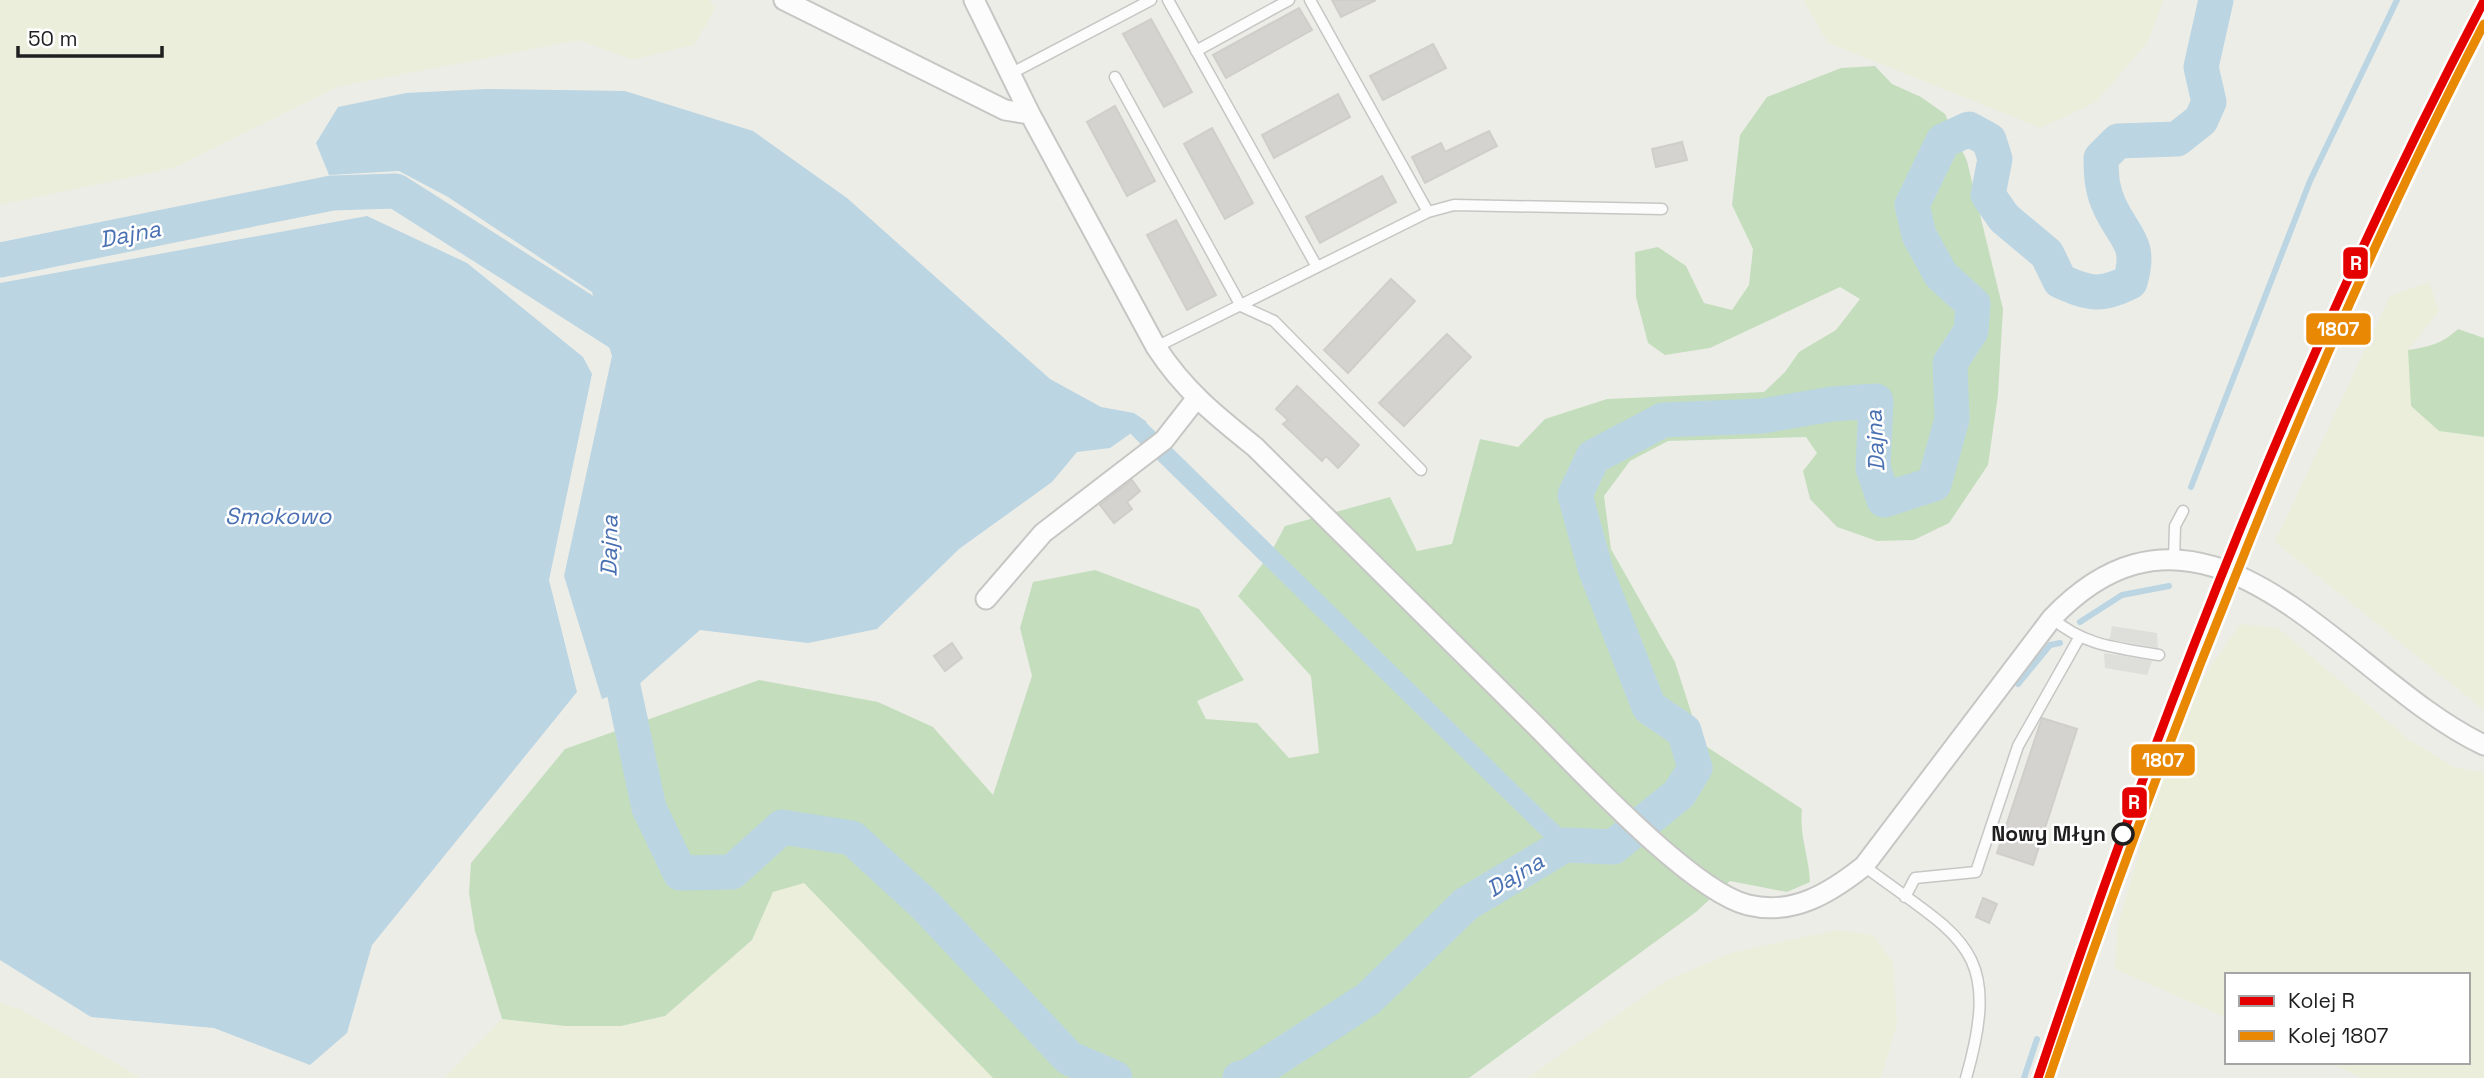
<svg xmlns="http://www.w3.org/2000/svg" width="2484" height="1078" viewBox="0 0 2484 1078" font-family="'Space Grotesk',sans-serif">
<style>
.farmland{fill:#ebeedb}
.forest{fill:#c4debd}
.parking{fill:#dededb}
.water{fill:#bbd5e2}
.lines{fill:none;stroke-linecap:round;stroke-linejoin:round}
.stream{stroke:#bbd5e2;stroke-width:6}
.canal{stroke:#bbd5e2;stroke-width:19}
.river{stroke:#bbd5e2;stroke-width:35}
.building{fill:#d4d3cf;stroke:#d0cec9;stroke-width:2}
.service-casing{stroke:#c6c6c4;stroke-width:13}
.minor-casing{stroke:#c6c6c4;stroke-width:23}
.service{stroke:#fcfcfc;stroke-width:10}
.minor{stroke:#fcfcfc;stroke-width:19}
.rail-1-casing{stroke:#fff;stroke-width:14}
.rail-2-casing{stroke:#fff;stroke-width:14}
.rail-1{stroke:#e50000;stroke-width:9}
.rail-2{stroke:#e98903;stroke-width:9}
.stop-dot{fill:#fff;stroke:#1f1f1f;stroke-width:3.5}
.labels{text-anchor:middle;stroke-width:5;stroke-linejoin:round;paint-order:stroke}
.stop-label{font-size:21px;font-weight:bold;fill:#1f1f1f;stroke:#fff;text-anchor:end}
.water-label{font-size:23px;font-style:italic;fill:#4970b2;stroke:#fff}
.line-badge{stroke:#fff;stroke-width:2.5}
.badge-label{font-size:19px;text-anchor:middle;font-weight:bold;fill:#fff}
</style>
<rect width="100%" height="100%" fill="#edede8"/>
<path class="farmland" d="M 0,0 L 710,0 L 715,9 L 694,45 L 632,60 L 579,40 L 337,87 L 174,168 L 0,205 Z
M 1803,0 L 2164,0 L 2148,42 L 2096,102 L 2041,128 L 1828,43 Z
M 2429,282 L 2439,311 L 2408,350 L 2439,431 L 2484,437 L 2484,710 L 2275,542 L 2390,296 Z
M 2240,624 L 2278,628 L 2408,739 L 2454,767 L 2484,773 L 2484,1078 L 2362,1078 L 2327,1062 L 2468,1062 L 2468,975 L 2227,975 L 2227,1018 L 2115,969 L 2118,924 L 2150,814 L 2201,681 Z
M 804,883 L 993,1078 L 444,1078 L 502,1019 L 565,1026 L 621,1026 L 665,1016 L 752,940 L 773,892 Z
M 1837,930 L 1873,935 L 1893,962 L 1897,1024 L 1881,1078 L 1527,1078 L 1667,980 L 1734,952 Z
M 0,1003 L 20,1009 L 142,1078 L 0,1078 Z"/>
<path class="forest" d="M 1875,66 L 1892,84 L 1921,97 L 1945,114 L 1967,161 L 2003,309 L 1998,395 L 1988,465 L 1949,523 L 1914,540 L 1877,541 L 1837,527 L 1810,499 L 1803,471 L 1817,453 L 1806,437 L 1668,441 L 1630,461 L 1604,496 L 1611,549 L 1675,662 L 1701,743 L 1802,809 C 1799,835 1809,856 1810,882 L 1787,892 L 1730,881 L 1696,912 L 1469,1078 L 993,1078 L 804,883 L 773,892 L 752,940 L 665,1016 L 621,1026 L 565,1026 L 502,1019 L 475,931 L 469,893 L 471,863 L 565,749 L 759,680 L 878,702 L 933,727 L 993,795 L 1032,676 L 1020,628 L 1033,582 L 1095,570 L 1199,609 L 1244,680 L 1197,701 L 1206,719 L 1257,723 L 1289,758 L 1319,753 L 1311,676 L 1238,596 L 1270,554 L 1285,526 L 1390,497 L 1417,551 L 1452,544 L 1480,439 L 1518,447 L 1545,419 L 1607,399 L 1764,392 L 1785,372 L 1799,352 L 1836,330 L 1860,299 L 1840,287 L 1710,348 L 1665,355 L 1648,343 L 1636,297 L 1635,252 L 1658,247 L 1686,266 L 1704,303 L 1732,310 L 1749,285 L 1753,249 L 1732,205 L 1740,135 L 1767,97 L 1841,68 Z
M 2458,329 L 2484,338 L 2484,437 L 2439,431 L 2411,406 L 2408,350 C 2428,347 2442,344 2458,329 Z"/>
<path class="parking" d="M 2112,626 L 2157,633 L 2158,648 L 2107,639 L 2110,638 Z
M 2104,653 L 2142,659 L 2152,661 L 2147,675 L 2105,668 Z"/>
<path class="water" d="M 486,89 L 625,91 L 753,131 L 847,198 L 1050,379 L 1101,407 L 1134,413 L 1147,422 L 1110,448 L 1077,452 L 1052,482 L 959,549 L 877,629 L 808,643 L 700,630 L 638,685 L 602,699 L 564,576 L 612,356 L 592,292 L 448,197 L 399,171 L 329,175 L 316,143 L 338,107 L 406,93 Z
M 367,216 L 467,263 L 583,357 L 592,374 L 549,580 L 577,692 L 372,945 L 347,1033 L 310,1065 L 214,1028 L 91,1017 L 0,960 L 0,283 Z"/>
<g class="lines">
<path class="stream" d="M 2191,487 L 2310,181 L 2397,0
M 2080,622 L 2122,595 L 2169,586
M 2018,684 L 2050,645 L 2060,643
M 2126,866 L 2229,597
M 2024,1078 L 2037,1039
M 2052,1078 L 2062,1047"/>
<path class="canal" d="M 1139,429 L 1565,845"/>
<path class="river" d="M 0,260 L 332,193 L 396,191 L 630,340 L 630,353
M 614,644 L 649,808 L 680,873 L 732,872 L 782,827 L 852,838 L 924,904 L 1069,1058 L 1115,1078
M 1240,1078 L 1249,1076 L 1368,999 L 1466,904 L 1565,845 L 1613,847 L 1679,794 L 1695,768 L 1684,731 L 1649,707 L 1596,571 L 1575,495 L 1593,457 L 1663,420 L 1762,416 L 1832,404 L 1876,401 L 1873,468 L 1884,500 L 1934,484 L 1952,419 L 1950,363 L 1971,331 L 1973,304 L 1941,275 L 1919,235 L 1912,205 L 1943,141 L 1969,129 L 1989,140 L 1995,159 L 1988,195 L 2004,218 L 2047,254 L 2060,281 C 2090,294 2100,297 2130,282 C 2142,243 2125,239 2110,207 C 2102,191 2101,175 2101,158 L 2118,141 L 2177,139 L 2201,120 L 2209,102 L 2201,67 L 2216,0"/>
</g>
<path class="building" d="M 1332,0 L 1376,0 L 1341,17 Z
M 1299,8 L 1312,30 L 1226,78 L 1213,55 Z
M 1151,19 L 1192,92 L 1164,107 L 1123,34 Z
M 1433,44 L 1446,68 L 1383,100 L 1370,76 Z
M 1338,94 L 1350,117 L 1274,158 L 1262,135 Z
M 1115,106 L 1155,181 L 1127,196 L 1087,122 Z
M 1212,128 L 1253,203 L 1225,219 L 1184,144 Z
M 1489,131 L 1497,146 L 1425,183 L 1412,157 L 1441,143 L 1445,152 Z
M 1682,142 L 1687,160 L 1656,167 L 1652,149 Z
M 1382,176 L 1396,202 L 1320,243 L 1306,217 Z
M 1176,220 L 1216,295 L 1187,310 L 1147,235 Z
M 1391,279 L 1415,301 L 1348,373 L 1324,350 Z
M 1447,334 L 1471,357 L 1404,426 L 1379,403 Z
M 1297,386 L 1359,445 L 1338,468 L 1326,456 L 1322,461 L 1283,424 L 1288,420 L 1276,409 Z
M 1132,480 L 1140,491 L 1127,502 L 1132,509 L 1114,523 L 1100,505 Z
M 952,643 L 962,658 L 945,671 L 934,656 Z
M 2042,718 L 2077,729 L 2033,865 L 1997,853 Z
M 1983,898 L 1997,904 L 1989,923 L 1976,917 Z"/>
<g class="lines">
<defs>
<path id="service" d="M 1168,0 L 1317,267
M 1310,0 L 1428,212
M 1196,51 L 1289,0
M 1010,74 L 1151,0
M 1115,77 L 1241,306 L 1274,321 L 1421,470
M 1156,347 L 1428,212 L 1454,205 L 1662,209
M 2174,560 L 2175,526 L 2183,511
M 2052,618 C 2084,646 2118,648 2159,655
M 1864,866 C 1960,938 2004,946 1966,1078
M 1905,897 L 1915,878 L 1976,872 L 2018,746 L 2079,638"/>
<path id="minor" d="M 784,0 L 1005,110 L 1030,114 L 1156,347 C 1184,390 1215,415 1255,447 C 1348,540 1441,632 1534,724 C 1579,769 1691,891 1748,905 C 1793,916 1830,893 1864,866 L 2052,618 C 2209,454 2347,681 2484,745
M 974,0 L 1030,114
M 986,599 L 1043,533 L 1164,440 L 1196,399"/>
</defs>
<use href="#service" class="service-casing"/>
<use href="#minor" class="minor-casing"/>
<use href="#service" class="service"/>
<use href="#minor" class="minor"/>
<defs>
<path id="rail-1" d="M 2038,1078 C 2161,710 2304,345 2484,1"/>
<path id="rail-2" d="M 2049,1078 C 2108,904 2172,732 2241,562 C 2314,379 2393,198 2484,24"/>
</defs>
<use href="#rail-1" class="rail-1-casing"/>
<use href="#rail-2" class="rail-2-casing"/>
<use href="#rail-1" class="rail-1"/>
<use href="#rail-2" class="rail-2"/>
</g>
<circle class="stop-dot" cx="2123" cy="834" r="10"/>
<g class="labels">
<g class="stop-label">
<text x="2106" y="841">Nowy Młyn</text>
</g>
<g class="water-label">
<text transform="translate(130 234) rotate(-11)" y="8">Dajna</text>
<text transform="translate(1875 441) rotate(-93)" y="8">Dajna</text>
<text x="278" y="524">Smokowo</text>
<text transform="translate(609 546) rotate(-89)" y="8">Dajna</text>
<text transform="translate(1515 875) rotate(-31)" y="8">Dajna</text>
</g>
</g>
<g class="line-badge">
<rect x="2342" y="246" width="27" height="34" rx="7" fill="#e50000"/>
<rect x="2305" y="312" width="67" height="34" rx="7" fill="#e98903"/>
<rect x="2130" y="743" width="66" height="34" rx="7" fill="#e98903"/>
<rect x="2121" y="786" width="27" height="33" rx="7" fill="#e50000"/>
</g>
<g class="badge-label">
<text x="2356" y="270">R</text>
<text x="2338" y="336">1807</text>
<text x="2163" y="767">1807</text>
<text x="2134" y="809">R</text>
</g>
<rect x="2225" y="973" width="245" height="91" fill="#ffffff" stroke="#a5a5a5" stroke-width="2"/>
<rect x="2239" y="996" width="35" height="10" fill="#e50000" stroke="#a5a5a5" stroke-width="2"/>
<text x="2288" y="1008" font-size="21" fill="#1f1f1f">Kolej R</text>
<rect x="2239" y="1031" width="35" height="10" fill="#e98903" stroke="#a5a5a5" stroke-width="2"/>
<text x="2288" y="1043" font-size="21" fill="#1f1f1f">Kolej 1807</text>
<path d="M18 46v10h144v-10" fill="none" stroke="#1f1f1f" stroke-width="3.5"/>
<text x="28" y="46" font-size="21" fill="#1f1f1f" stroke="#ffffff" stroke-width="5" paint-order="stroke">50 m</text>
</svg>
